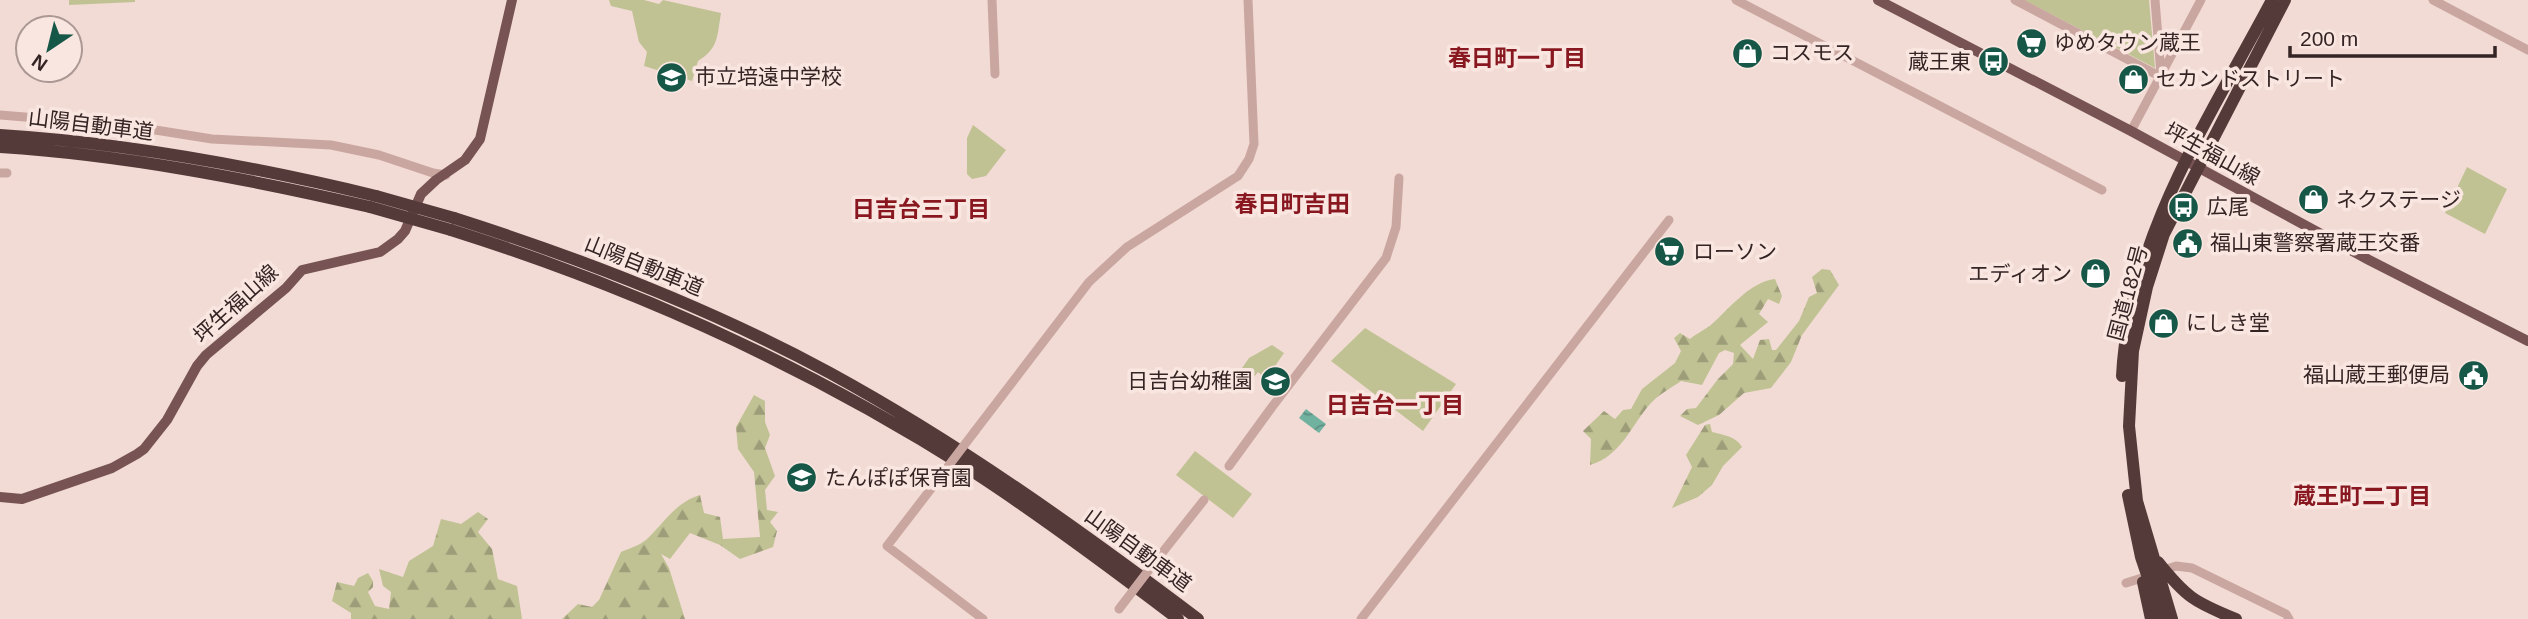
<svg xmlns="http://www.w3.org/2000/svg" width="2528" height="619" viewBox="0 0 2528 619" font-family="Arial,'Noto Sans JP',sans-serif">
<style>
.forest{fill:url(#forest-firs)}
.park{fill:#c0c294}
.water{fill:url(#water-waves)}
.lines{fill:none;stroke-linecap:round;stroke-linejoin:round}
.minor{stroke:#caa6a0;stroke-width:9}
.major{stroke:#775453;stroke-width:10}
.highway{stroke:#553a3a;stroke-width:12}
.minor-bridge{stroke:#caa6a0;stroke-width:9}
.highway-bridge{stroke:#553a3a;stroke-width:12}
.labels{text-anchor:middle;stroke-width:7;stroke-linejoin:round;paint-order:stroke}
.poi-label{font-size:21px;fill:#342424;stroke:#fae6e0;text-anchor:start}
.street-label{font-size:21px;fill:#342424;stroke:#fae6e0}
.neighbourhood-label{font-size:23px;font-weight:bold;fill:#88171f;stroke:#fae6e0}
</style>
<defs>
<pattern id="forest-firs" width="22" height="20" patternUnits="userSpaceOnUse" patternTransform="scale(1.75)"><rect width="22" height="20" fill="#c0c294"/><path d="M5 1l3.5 6h-7zM16 11l3.5 6h-7z" fill="#9d9d79"/></pattern>
<pattern id="water-waves" width="16" height="10" patternUnits="userSpaceOnUse" patternTransform="scale(1.75)"><rect width="16" height="10" fill="#71b1a0"/><path d="M0 5q4-4 8 0t8 0" fill="none" stroke="#5e9082"/></pattern>
</defs>
<rect width="100%" height="100%" fill="#f2dbd4"/>
<path class="forest" d="M 1822,269 L 1830,270 L 1839,285 L 1802,335 L 1791,362 L 1771,388 L 1744,393 L 1719,415 L 1698,425 L 1680,416 L 1687,409 L 1696,408 L 1718,379 L 1733,364 L 1734,353 L 1725,350 L 1719,353 L 1702,385 L 1681,381 C 1671,388 1658,395 1650,404 C 1631,426 1621,456 1590,465 L 1591,439 L 1583,431 L 1604,411 L 1615,419 L 1623,410 L 1631,409 L 1642,389 L 1675,363 L 1681,351 L 1674,338 L 1680,333 L 1690,339 C 1697,333 1707,329 1713,323 C 1731,307 1750,282 1775,279 L 1782,296 L 1779,304 L 1768,299 L 1759,314 L 1768,322 L 1740,345 L 1753,359 L 1760,340 L 1769,339 L 1772,350 L 1776,350 L 1799,321 L 1809,297 L 1817,293 L 1812,277 Z
M 754,395 L 765,401 L 765,422 L 770,435 L 765,448 L 775,476 L 765,490 L 767,510 L 778,512 L 770,522 L 777,531 L 773,547 L 740,559 L 720,545 L 690,533 L 670,559 L 661,554 L 669,568 L 685,619 L 562,619 L 578,604 L 592,607 L 599,600 L 621,552 C 630,548 641,545 647,539 C 664,523 676,502 700,495 L 704,513 L 720,517 L 723,539 L 760,537 L 754,472 L 738,449 L 736,427 Z
M 1710,424 L 1712,432 C 1723,435 1736,436 1742,447 L 1723,466 L 1712,485 L 1698,497 L 1672,508 L 1692,467 L 1686,455 L 1705,425 Z
M 478,512 L 488,519 L 478,532 L 492,549 L 498,579 L 517,586 L 522,619 L 351,619 L 351,613 L 332,601 L 337,582 L 354,586 L 358,578 L 368,573 L 373,581 L 373,587 L 368,592 L 375,606 L 389,609 L 391,592 L 383,586 L 379,569 L 403,577 L 409,561 L 433,546 L 441,519 L 461,524 Z"/>
<path class="park" d="M 69,0 L 135,0 L 135,2 L 69,5 Z
M 609,0 L 644,0 L 659,4 L 663,0 L 721,13 C 717,36 719,48 698,61 L 692,81 L 644,66 L 647,52 L 639,42 L 632,11 L 611,6 Z
M 2024,0 L 2149,0 L 2155,68 Z
M 973,125 L 1006,150 L 986,176 L 972,179 L 967,174 L 967,138 Z
M 2467,167 L 2507,189 L 2485,234 L 2445,213 Z
M 1365,328 L 1456,384 L 1423,431 L 1331,361 Z
M 1272,345 L 1284,353 L 1266,379 L 1258,372 L 1254,377 L 1242,368 L 1249,358 Z
M 1195,451 L 1252,494 L 1233,518 L 1176,475 Z"/>
<path class="water" d="M 1306,409 L 1326,424 L 1319,433 L 1299,418 Z"/>
<g class="lines">
<path class="minor" d="M 992,0 L 995,74
M 1736,0 L 2102,190
M 2015,0 L 2161,77
M 2155,0 L 2161,75
M 2433,0 L 2528,50
M 0,115 L 124,125 L 212,139 L 331,145 L 379,155 L 433,173 L 446,175
M 2131,131 L 2201,0
M 0,173 L 7,173
M 975,431 L 1089,282 L 1127,247 L 1238,176 L 1249,159 L 1254,144 L 1248,0
M 1229,466 L 1272,407 L 1386,258 L 1396,227 L 1399,178
M 937,481 L 887,546 L 983,619
M 1158,558 L 1204,500
M 2161,571 L 2176,566 L 2192,568 L 2286,614 L 2289,619
M 2126,583 L 2148,576
M 1361,619 L 1669,220"/>
<path class="major" d="M 1878,0 L 2131,131 L 2369,260 L 2528,341
M 0,497 L 22,499 L 112,468 L 137,454 L 144,449 L 167,420 L 197,366 L 206,355 L 286,288 L 302,270 L 380,252 L 398,239 L 405,231 L 421,194 L 436,180 L 465,160 L 480,139 L 512,0"/>
<path class="highway" d="M 0,135 C 127,143 252,166 376,196
M 0,147 C 125,155 248,179 370,207
M 454,218 C 583,259 710,308 830,373 C 960,444 1080,530 1198,619
M 451,230 C 635,288 809,367 972,471 C 1043,517 1111,568 1178,619
M 2122,376 C 2129,238 2209,119 2272,0
M 2128,495 L 2141,557 L 2162,619
M 2158,562 C 2186,597 2194,602 2236,619
M 2143,582 L 2151,619
M 2172,619 L 2137,501 L 2129,426 L 2133,351 L 2147,287 L 2164,234 L 2285,0"/>
<path class="minor-bridge" d="M 937,481 L 975,431
M 1119,609 L 1158,558"/>
<path class="highway-bridge" d="M 376,196 L 454,218
M 370,207 L 451,230"/>
</g>
<defs>
<symbol id="supermarket-disc" viewBox="-11 -11 22 22"><circle r="9.5" fill="#175748" stroke="#fae6e0"/><path d="M-6-5.5h2.5l.6 2H6L4.5 2H-2.5L-4.4-4H-6ZM-1.5 3.2a1.3 1.3 0 1 0 .1 0ZM3 3.2a1.3 1.3 0 1 0 .1 0Z" fill="#fff"/></symbol>
<symbol id="shop-disc" viewBox="-11 -11 22 22"><circle r="9.5" fill="#175748" stroke="#fae6e0"/><path d="M-5-2.5h2.3a2.7 3.5 0 0 1 5.4 0H5L5.5 6h-11ZM-1.5-2.5h3a1.5 2.3 0 0 0-3 0Z" fill="#fff"/></symbol>
<symbol id="bus-disc" viewBox="-11 -11 22 22"><circle r="9.5" fill="#175748" stroke="#fae6e0"/><path d="M-5-6H5V4H4V6H2V4H-2V6H-4V4H-5ZM-3.5-4V0h7V-4ZM-3.5 1.2v1.5H-2V1.2ZM2 1.2v1.5H3.5V1.2Z" fill="#fff"/></symbol>
<symbol id="school-disc" viewBox="-11 -11 22 22"><circle r="9.5" fill="#175748" stroke="#fae6e0"/><path d="M0-5L7-2L0 1L-7-2ZM-4 1L0 2.5L4 1V4Q0 6-4 4Z" fill="#fff"/></symbol>
<symbol id="civic-disc" viewBox="-11 -11 22 22"><circle r="9.5" fill="#175748" stroke="#fae6e0"/><path d="M-.6-6.5H3V-4.5H.6V-3L4-1V1h2V6H-6V1h2V-1L-.6-3ZM-1.2 2.5V6h2.4V2.5Z" fill="#fff"/></symbol>
</defs>
<g fill-rule="evenodd">
<use href="#supermarket-disc" x="2014" y="26" width="35" height="35"/>
<use href="#shop-disc" x="1730" y="36" width="35" height="35"/>
<use href="#bus-disc" x="1976" y="44" width="35" height="35"/>
<use href="#school-disc" x="654" y="60" width="35" height="35"/>
<use href="#shop-disc" x="2116" y="62" width="35" height="35"/>
<use href="#shop-disc" x="2296" y="182" width="35" height="35"/>
<use href="#bus-disc" x="2166" y="190" width="35" height="35"/>
<use href="#civic-disc" x="2170" y="226" width="35" height="35"/>
<use href="#supermarket-disc" x="1652" y="234" width="35" height="35"/>
<use href="#shop-disc" x="2078" y="256" width="35" height="35"/>
<use href="#shop-disc" x="2146" y="306" width="35" height="35"/>
<use href="#civic-disc" x="2456" y="358" width="35" height="35"/>
<use href="#school-disc" x="1258" y="364" width="35" height="35"/>
<use href="#school-disc" x="784" y="460" width="35" height="35"/>
</g>
<g class="labels">
<g class="poi-label">
<text x="2054" y="50">ゆめタウン蔵王</text>
<text x="1770" y="60">コスモス</text>
<text x="1971" y="69" text-anchor="end">蔵王東</text>
<text x="695" y="84">市立培遠中学校</text>
<text x="2156" y="86">セカンドストリート</text>
<text x="2336" y="207">ネクステージ</text>
<text x="2207" y="214">広尾</text>
<text x="2210" y="250">福山東警察署蔵王交番</text>
<text x="1693" y="259">ローソン</text>
<text x="2072" y="281" text-anchor="end">エディオン</text>
<text x="2186" y="330">にしき堂</text>
<text x="2450" y="382" text-anchor="end">福山蔵王郵便局</text>
<text x="1253" y="388" text-anchor="end">日吉台幼稚園</text>
<text x="825" y="485">たんぽぽ保育園</text>
</g>
<g class="street-label">
<text transform="translate(91 125) rotate(7)" y="7">山陽自動車道</text>
<text transform="translate(2212 154) rotate(29)" y="7">坪生福山線</text>
<text transform="translate(644 266) rotate(22)" y="7">山陽自動車道</text>
<text transform="translate(2128 293) rotate(-75)" y="7">国道182号</text>
<text transform="translate(236 304) rotate(-42)" y="7">坪生福山線</text>
<text transform="translate(1138 550) rotate(36)" y="7">山陽自動車道</text>
</g>
<g class="neighbourhood-label">
<text x="1517" y="66">春日町一丁目</text>
<text x="1292" y="212">春日町吉田</text>
<text x="921" y="217">日吉台三丁目</text>
<text x="1395" y="413">日吉台一丁目</text>
<text x="2362" y="504">蔵王町二丁目</text>
</g>
</g>
<g transform="translate(49 49) rotate(215)"><circle r="33" fill="#fae6e0" stroke="#ab9895" stroke-width="2"/>
<path d="M0-5L12 26L0 18L-12 26Z" fill="#175748"/>
<text y="-10" font-size="19" font-weight="bold" text-anchor="middle" fill="#342424">N</text>
</g>
<path d="M2290 46v10h205v-10" fill="none" stroke="#342424" stroke-width="3.5"/>
<text x="2300" y="46" font-size="21" fill="#342424" stroke="#fae6e0" stroke-width="5" paint-order="stroke">200 m</text>
</svg>
